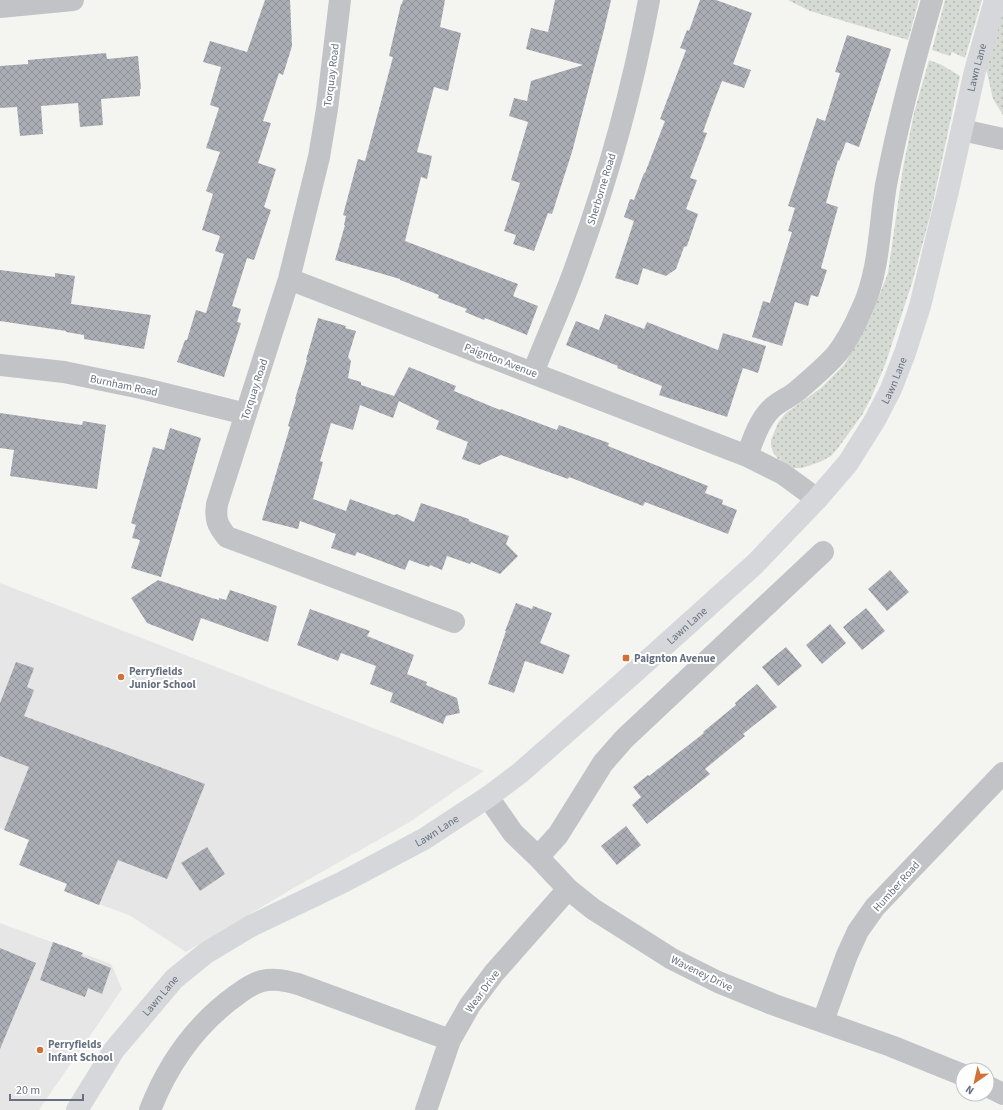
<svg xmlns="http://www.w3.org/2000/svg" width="1003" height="1110" viewBox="0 0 1003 1110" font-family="'Source Sans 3',sans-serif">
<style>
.built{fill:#e5e6e5}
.grass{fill:url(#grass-dots)}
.building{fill:url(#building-cross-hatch)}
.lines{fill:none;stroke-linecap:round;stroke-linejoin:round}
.street{stroke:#c1c3c6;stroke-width:22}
.secondary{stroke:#d5d7db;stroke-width:22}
.poi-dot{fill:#d07236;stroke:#fff;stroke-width:1.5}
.labels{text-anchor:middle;stroke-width:4;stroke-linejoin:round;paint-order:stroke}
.street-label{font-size:11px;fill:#67707f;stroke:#fff}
.poi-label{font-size:11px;font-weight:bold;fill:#67707f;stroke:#fff;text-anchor:start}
</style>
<defs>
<pattern id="grass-dots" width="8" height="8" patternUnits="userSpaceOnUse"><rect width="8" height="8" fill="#d5dbd3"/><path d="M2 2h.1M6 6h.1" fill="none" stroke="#b1b6b0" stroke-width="1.8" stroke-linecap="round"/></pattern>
<pattern id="building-cross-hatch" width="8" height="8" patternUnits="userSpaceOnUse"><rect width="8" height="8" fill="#aaaeb4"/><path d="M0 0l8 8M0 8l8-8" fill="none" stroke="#8e9298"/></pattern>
</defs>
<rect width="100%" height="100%" fill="#f4f5f1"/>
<path class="built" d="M 0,583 L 484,771 L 408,823 L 297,886 L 186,952 L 131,916 L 64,891 L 77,859 L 0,828 Z
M 0,923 L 111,964 L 122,989 L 39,1110 L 0,1110 Z"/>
<path class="grass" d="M 788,0 L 919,0 L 908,40 L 810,11 Z
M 945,0 L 982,0 L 965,58 L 952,52 L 950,56 L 932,50 Z
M 1003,11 L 1003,115 L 993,99 L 986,68 Z
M 929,60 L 942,65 L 960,76 L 930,216 L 912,283 L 885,365 L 871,398 L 862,415 L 838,448 L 831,456 L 820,462 L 802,468 L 794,468 L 778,459 L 773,452 L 771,446 L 771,440 L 778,423 L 786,413 L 821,388 L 844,365 L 870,319 L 888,273 L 903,168 L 914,113 Z"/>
<path class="building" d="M 265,0 L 290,0 L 292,46 L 283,75 L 279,73 L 263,121 L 271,123 L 258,163 L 276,169 L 264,207 L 271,210 L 254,260 L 247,258 L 232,306 L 241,309 L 237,322 L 241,323 L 224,377 L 177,362 L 185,340 L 187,340 L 196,310 L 206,313 L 224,254 L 215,251 L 220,236 L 202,230 L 213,194 L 206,191 L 220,152 L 206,148 L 219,108 L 210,105 L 221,67 L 203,62 L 210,41 L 247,52 Z
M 403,0 L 445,0 L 440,27 L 461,33 L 448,91 L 434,87 L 417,152 L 432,156 L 427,179 L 421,177 L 405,241 L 518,284 L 513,296 L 538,306 L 527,335 L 485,318 L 484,320 L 465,312 L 467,309 L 438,298 L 439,295 L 400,280 L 400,279 L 335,260 L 345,225 L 344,225 L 346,216 L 343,215 L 358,159 L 365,161 L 393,57 L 389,56 L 401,4 L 402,4 Z
M 555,0 L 611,0 L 604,30 L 572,152 L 552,214 L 548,213 L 534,251 L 513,244 L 516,235 L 504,231 L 520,183 L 511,180 L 528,122 L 509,116 L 514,98 L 527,101 L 531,81 L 583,65 L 526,49 L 531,28 L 548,32 Z
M 700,0 L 716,0 L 752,13 L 733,64 L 751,70 L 744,88 L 722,81 L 712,107 L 703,132 L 707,133 L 690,178 L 697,180 L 686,209 L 698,214 L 687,246 L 684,247 L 676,269 L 666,276 L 643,268 L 638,285 L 615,278 L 634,221 L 624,217 L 630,199 L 634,200 L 644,173 L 645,173 L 665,121 L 660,119 L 686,50 L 680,48 L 687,30 L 689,31 Z
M 847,35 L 891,49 L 859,147 L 846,142 L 839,161 L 838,160 L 826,203 L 838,207 L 821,268 L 827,270 L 818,297 L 811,295 L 808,306 L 795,302 L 782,346 L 752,337 L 763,301 L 770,303 L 792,232 L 788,231 L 795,208 L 788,206 L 817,118 L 825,121 L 840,73 L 835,72 Z
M 106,53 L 107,59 L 138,56 L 141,89 L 140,89 L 140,96 L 101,99 L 103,125 L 80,127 L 78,103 L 41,106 L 43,134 L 20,136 L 17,107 L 0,108 L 0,66 L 28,64 L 28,60 Z
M 0,270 L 55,277 L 55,273 L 75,276 L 71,304 L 151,315 L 144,349 L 84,339 L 84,335 L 66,332 L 66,331 L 0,321 Z
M 605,314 L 644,329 L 647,322 L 718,350 L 723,333 L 766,346 L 758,373 L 743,368 L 727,417 L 659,395 L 662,386 L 617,368 L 618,366 L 566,345 L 576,321 L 599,330 Z
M 318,318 L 346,326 L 345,328 L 356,331 L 348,357 L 351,361 L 348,378 L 361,382 L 361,385 L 394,396 L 409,367 L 456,386 L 454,391 L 500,410 L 501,409 L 557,430 L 559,425 L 609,443 L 608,446 L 708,486 L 705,493 L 723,500 L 722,504 L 737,510 L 728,534 L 645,502 L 643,506 L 569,477 L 568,479 L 501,455 L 479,465 L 462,459 L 468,442 L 436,429 L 439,421 L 399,401 L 393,418 L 360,405 L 353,430 L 331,423 L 320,461 L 323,462 L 313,499 L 346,511 L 350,499 L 394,515 L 397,514 L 414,522 L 421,503 L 469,519 L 469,521 L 509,536 L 506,544 L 518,556 L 500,574 L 471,562 L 470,564 L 447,556 L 442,570 L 430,565 L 429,567 L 409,560 L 405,570 L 357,552 L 355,556 L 331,548 L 336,534 L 300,521 L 298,529 L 262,520 L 290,427 L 288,426 L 296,399 L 295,399 L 307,360 L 306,360 Z
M 0,413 L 82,425 L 83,421 L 106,425 L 97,489 L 10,476 L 14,450 L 0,448 Z
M 170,428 L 201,438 L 161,577 L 131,568 L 140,540 L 132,538 L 136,525 L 131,523 L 153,447 L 164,450 Z
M 890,570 L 909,592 L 887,611 L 868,589 Z
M 158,580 L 212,598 L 219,600 L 219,598 L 226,600 L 230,590 L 277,606 L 268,642 L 201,618 L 193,641 L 147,623 L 131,598 Z
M 516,603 L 532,609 L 533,606 L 552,613 L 540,643 L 570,655 L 563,674 L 525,661 L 514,693 L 488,684 L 506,631 L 505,631 Z
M 866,608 L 885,631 L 862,650 L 843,627 Z
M 310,609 L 370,631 L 367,636 L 414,655 L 407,674 L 427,682 L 426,685 L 457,698 L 460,713 L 446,716 L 443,724 L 390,702 L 393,693 L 370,684 L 376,666 L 341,653 L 338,661 L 297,645 Z
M 830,624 L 846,643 L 822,664 L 806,645 Z
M 786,647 L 802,666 L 778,686 L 762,667 Z
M 16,662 L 34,668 L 27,687 L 34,690 L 24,716 L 205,784 L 167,879 L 118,860 L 99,905 L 64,891 L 67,884 L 19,865 L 29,840 L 4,830 L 29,767 L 0,756 L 0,703 Z
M 757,684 L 777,707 L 743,734 L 745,736 L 705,769 L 710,774 L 647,824 L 632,805 L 641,797 L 633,787 L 648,775 L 649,776 L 704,733 L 703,732 L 736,705 L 735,703 Z
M 626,826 L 641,845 L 617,865 L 601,846 Z
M 207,847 L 225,874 L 200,891 L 181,863 Z
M 53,942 L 83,953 L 81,956 L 111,968 L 102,994 L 88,988 L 85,997 L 40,980 Z
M 0,948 L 36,963 L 0,1049 Z"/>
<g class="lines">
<path class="street" d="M 340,0 L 327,109 L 319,157 L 289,279 L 217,504 C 215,519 217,525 227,537 L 454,622
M 0,7 L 73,0
M 962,130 L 1003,139
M 289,279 L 747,456 L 783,474 L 817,499
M 0,365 L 64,372 L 141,388 L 246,414
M 533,373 C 548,334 566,296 579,257 C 609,174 633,87 649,0
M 747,456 C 753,440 758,423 770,410 C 777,402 789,398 797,391 C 810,380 823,369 835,356 C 846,343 855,325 862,309 C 880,270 879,226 886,185 C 898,123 914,61 932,0
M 488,797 L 513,833 L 538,857 L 568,889 L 593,909 L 672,959 L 718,982 L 772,1004 L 891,1046 L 963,1075
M 538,857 L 558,835 L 603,763 L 624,739 L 823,552
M 823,1021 L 847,955 L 858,931 L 875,907 L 1003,773
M 987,1086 L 1003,1094
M 150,1110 C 168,1064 197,1023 238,994 C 245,989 253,983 262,981 C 275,978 286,981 298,984 L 450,1040
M 426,1110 L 450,1040 L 470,1005 L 494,973 L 568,889"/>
<path class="secondary" id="s1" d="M 77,1110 L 114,1050 L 174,979 L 206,953 L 251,926 L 343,882 L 424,839 L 488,797 L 520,773 L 637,670 L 755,564 L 817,499 L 848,463 L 875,420 L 891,389 L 905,353 L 920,306 L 948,191 L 975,71 L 995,0"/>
</g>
<g class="poi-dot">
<rect x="622" y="654" width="8" height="8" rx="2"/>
<circle cx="121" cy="677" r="4"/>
<circle cx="40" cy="1050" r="4"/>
</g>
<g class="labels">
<g class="street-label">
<text dy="4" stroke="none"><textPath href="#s1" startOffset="1438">Lawn Lane</textPath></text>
<text transform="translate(331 75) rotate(-83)" y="4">Torquay Road</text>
<text transform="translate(601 189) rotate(-73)" y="4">Sherborne Road</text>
<text transform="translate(501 360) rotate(21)" y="4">Paignton Avenue</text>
<text dy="4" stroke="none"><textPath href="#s1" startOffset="1114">Lawn Lane</textPath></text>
<text transform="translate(124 385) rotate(12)" y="4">Burnham Road</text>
<text transform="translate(254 389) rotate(-72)" y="4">Torquay Road</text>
<text dy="4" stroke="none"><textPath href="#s1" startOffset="790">Lawn Lane</textPath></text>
<text dy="4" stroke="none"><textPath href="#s1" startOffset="466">Lawn Lane</textPath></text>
<text transform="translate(896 886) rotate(-48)" y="4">Humber Road</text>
<text transform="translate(702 973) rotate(26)" y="4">Waveney Drive</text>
<text transform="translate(482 991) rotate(-54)" y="4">Wear Drive</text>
<text dy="4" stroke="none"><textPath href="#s1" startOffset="142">Lawn Lane</textPath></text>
</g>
<g class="poi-label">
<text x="634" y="662">Paignton Avenue</text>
<text x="129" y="675">Perryfields<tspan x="129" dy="13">Junior School</tspan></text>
<text x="48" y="1048">Perryfields<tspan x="48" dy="13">Infant School</tspan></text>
</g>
</g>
<g transform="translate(975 1082) rotate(214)"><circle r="19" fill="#ffffff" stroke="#c2c6cc"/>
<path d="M0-3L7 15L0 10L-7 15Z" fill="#d07236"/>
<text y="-6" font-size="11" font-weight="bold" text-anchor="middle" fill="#67707f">N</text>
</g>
<path d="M10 1094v6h73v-6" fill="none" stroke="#67707f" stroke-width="2"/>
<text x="16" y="1094" font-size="12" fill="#67707f" stroke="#ffffff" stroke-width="3" paint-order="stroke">20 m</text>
</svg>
